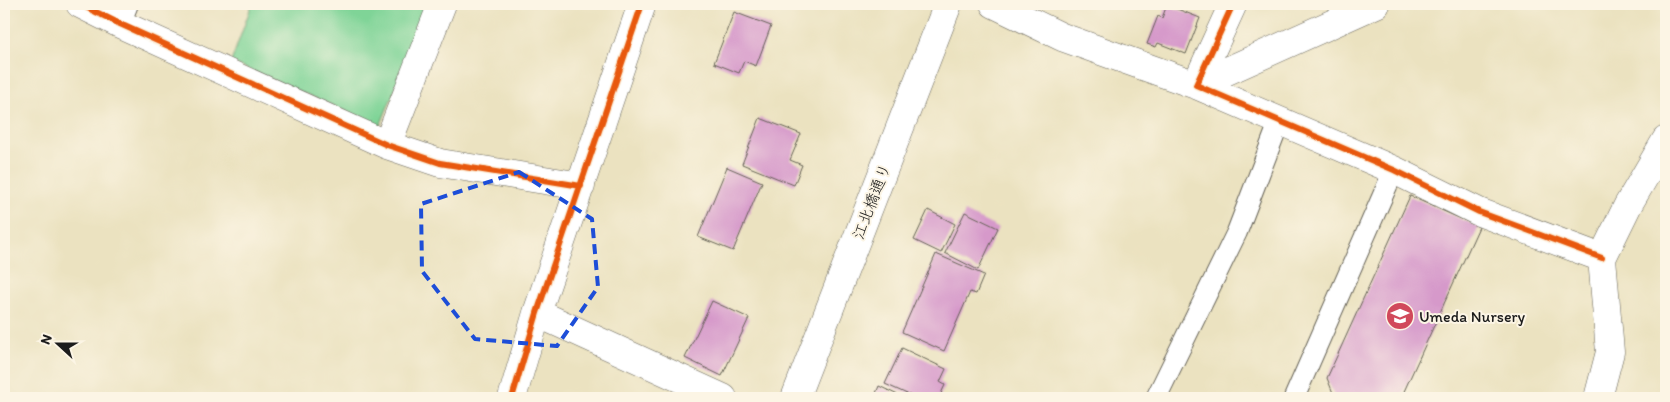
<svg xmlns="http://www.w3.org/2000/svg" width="1670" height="402" viewBox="0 0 1670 402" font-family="Itim,'Klee One',sans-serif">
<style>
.green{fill:#7fd497;stroke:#4e785a}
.building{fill:#d699ca}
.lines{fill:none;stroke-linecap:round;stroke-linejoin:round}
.lane-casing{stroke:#646155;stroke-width:22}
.street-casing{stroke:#646155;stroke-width:29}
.secondary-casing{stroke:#646155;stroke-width:29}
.lane{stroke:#fff;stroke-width:20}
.street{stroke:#fff;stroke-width:28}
.secondary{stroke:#fff;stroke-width:28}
.cycleway-casing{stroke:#fcf5e5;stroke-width:9}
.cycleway{stroke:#e8590c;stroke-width:6}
.marked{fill:none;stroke:#1d4ed8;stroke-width:4;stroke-dasharray:10 6;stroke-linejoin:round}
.labels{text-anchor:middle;stroke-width:4;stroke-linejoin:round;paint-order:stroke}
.street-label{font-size:16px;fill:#1c1c1c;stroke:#fcf5e5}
.poi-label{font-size:16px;fill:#1c1c1c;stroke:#fcf5e5;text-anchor:start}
</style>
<rect width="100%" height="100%" fill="#fcf5e5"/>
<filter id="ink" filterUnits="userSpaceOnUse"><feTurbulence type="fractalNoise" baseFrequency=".02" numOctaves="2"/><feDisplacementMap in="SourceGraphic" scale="10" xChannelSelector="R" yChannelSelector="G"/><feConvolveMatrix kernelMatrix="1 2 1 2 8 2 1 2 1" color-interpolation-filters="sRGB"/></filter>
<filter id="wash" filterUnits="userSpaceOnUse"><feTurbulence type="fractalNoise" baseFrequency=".0096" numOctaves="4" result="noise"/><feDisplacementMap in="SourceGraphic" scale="20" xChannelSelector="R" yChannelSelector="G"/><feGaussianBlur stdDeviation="1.12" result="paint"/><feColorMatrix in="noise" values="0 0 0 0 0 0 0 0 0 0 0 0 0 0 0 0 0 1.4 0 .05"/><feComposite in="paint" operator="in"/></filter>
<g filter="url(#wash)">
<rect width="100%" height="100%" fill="#ebe2c0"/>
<path class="green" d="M 252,4 L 430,4 L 380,126 L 231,62 Z"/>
<g id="blocks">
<path class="building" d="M 1167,5 L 1200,18 L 1186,54 L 1158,43 L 1156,47 L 1147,44 L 1158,16 L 1162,18 Z
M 734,12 L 771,26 L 756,66 L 744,61 L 739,73 L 714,63 Z
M 760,118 L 801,134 L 790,160 L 802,165 L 794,185 L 742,164 Z
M 727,167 L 762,182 L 733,251 L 698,237 Z
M 1410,196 L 1479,227 L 1401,398 L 1335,398 L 1327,378 Z
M 928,210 L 955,224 L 941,253 L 914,240 Z
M 965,212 L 998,228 L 978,270 L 945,253 Z
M 936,254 L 984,275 L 976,294 L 970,292 L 944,351 L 902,332 Z
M 712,301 L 749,318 L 722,376 L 685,358 Z
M 902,348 L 946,369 L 940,382 L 945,385 L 939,398 L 916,398 L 885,384 Z
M 879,386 L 904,398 L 874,398 Z"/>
</g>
</g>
<g filter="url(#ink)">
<use href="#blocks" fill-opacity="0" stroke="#646155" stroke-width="1"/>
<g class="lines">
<defs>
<path id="lane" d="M 120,24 L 128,4
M 1156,398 L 1237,232 L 1280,120
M 1294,398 L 1394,170"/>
<path id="street" d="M 80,4 L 120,24 L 387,145 L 440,163 L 581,186
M 994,4 L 1062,37 L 1196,85 L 1376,4
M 1233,4 L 1196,85 L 1394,170 L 1479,212 L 1602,258
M 387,145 L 442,4
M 537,313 L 723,398
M 512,398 L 537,313 L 642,4
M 1598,398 L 1610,352 L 1602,258 L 1628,205 L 1666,140"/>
<path id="secondary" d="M 795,398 L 948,4"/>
</defs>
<use href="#lane" class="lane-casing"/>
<use href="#street" class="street-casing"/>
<use href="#secondary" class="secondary-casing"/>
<use href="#lane" class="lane"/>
<use href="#street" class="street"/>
<use href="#secondary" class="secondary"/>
<defs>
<path id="cycleway" d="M 80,4 L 120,24 L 387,145 L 440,163 L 581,186
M 1233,4 L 1196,85 L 1394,170 L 1479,212 L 1602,258
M 512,398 L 537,313 L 642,4"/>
</defs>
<use href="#cycleway" class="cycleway-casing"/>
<use href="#cycleway" class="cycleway"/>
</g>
</g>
<path class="marked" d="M 519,172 L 592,219 L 598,287 L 557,346 L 475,339 L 422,271 L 421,204 Z"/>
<defs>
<symbol id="school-disc" viewBox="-11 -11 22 22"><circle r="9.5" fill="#d1495b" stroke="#fcf5e5"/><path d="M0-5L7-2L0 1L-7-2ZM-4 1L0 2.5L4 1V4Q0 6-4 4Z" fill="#fff"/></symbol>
</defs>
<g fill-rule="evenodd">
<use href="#school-disc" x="1384" y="300" width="32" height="32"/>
</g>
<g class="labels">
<g class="street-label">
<text transform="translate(871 201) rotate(-69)" y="6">江北橋通り</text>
</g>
<g class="poi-label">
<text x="1419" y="322">Umeda Nursery</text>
</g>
</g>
<rect width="1670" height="402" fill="none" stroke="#fcf5e5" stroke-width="20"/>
<g transform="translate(58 344) rotate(291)" stroke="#fcf5e5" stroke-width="4" paint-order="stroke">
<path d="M0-4L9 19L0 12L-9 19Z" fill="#1c1c1c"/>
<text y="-8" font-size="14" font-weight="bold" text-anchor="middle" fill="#1c1c1c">N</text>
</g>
</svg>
